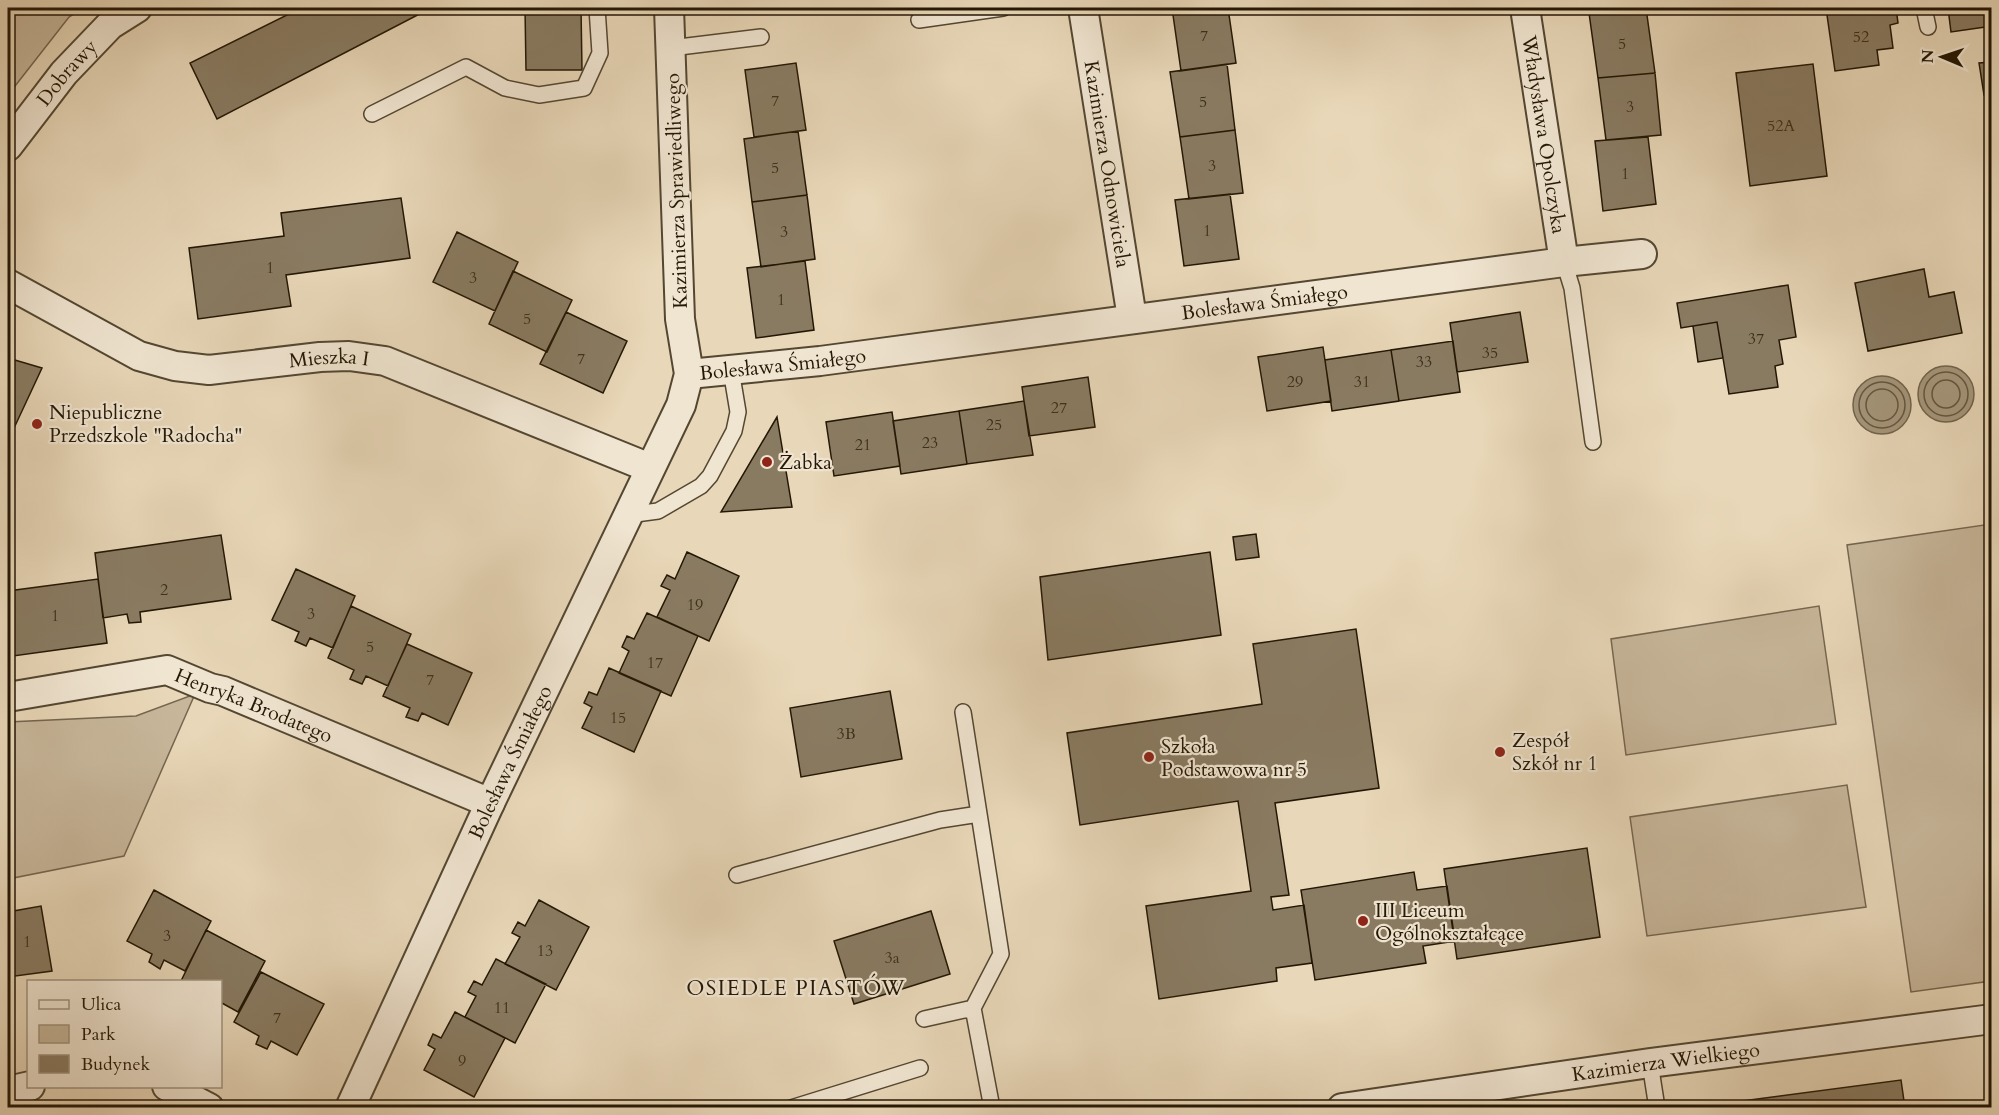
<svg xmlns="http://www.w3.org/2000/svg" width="1999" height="1115" viewBox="0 0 1999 1115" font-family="Cardo,serif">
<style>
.green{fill:#c7b69a;stroke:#756650;stroke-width:1.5}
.water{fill:#a5967b;stroke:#71634c;stroke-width:1.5}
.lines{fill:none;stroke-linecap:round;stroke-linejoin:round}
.shore{stroke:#645640;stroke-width:1.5}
.building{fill:#897b62;stroke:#231705;stroke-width:1.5}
.service-casing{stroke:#544732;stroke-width:18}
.minor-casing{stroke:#544732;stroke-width:32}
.service{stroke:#f0e5d1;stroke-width:15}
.minor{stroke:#f0e5d1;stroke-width:28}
.poi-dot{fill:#8f2418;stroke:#f0e5d1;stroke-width:2}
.labels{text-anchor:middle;stroke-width:4.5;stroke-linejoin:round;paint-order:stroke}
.number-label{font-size:16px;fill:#3c301c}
.street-label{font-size:20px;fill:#231705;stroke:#f0e5d1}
.poi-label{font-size:20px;fill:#231705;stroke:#f0e5d1;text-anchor:start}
.neighbourhood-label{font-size:21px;letter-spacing:1.5px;fill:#231705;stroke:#f0e5d1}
</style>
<rect width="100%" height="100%" fill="#e8d7b8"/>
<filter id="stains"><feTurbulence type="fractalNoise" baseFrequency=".00333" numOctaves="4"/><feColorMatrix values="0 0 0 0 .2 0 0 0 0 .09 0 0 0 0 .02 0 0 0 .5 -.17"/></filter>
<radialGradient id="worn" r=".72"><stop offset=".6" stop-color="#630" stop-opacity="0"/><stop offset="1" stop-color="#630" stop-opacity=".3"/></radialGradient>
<path class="green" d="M 8,8 L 83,8 L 69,17 L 8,95 Z
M 1991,524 L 1991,981 L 1911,992 L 1847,545 Z
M 1819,606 L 1836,724 L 1626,755 L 1611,639 Z
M 195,694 L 124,856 L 8,879 L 8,722 L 136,716 Z
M 1847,785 L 1866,907 L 1647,936 L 1630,817 Z"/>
<path class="water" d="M1918 394a28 28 0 1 1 56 0a28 28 0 1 1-56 0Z
M1853 405a29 29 0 1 1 58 0a29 29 0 1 1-58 0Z"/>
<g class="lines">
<path class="shore" d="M1924 394a22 22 0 1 1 44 0a22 22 0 1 1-44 0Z
M1932 394a14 14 0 1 1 28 0a14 14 0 1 1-28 0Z
M1859 405a23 23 0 1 1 46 0a23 23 0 1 1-46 0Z
M1866 405a16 16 0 1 1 32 0a16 16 0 1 1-32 0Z"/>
</g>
<path class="building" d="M 301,8 L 431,8 L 217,119 L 190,63 Z
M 525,8 L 581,8 L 582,70 L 526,70 Z
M 1172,8 L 1228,8 L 1236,63 L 1181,71 Z
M 1598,8 L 1628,8 L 1598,12 Z
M 1635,8 L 1646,8 L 1655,73 L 1598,78 L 1589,13 Z
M 1826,8 L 1896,8 L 1898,23 L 1890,25 L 1893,48 L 1877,50 L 1879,65 L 1835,71 Z
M 1948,8 L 1992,8 L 1992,26 L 1951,32 Z
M 1992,62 L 1992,94 L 1984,95 L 1979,63 Z
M 796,63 L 806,130 L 754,137 L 745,70 Z
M 1227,64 L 1235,130 L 1180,137 L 1170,72 Z
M 1813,64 L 1827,176 L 1750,186 L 1736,73 Z
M 1655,73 L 1661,135 L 1606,140 L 1598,78 Z
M 1235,130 L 1243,193 L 1189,199 L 1180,137 Z
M 798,131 L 807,195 L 752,202 L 744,139 Z
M 1648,137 L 1656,204 L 1603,211 L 1595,141 Z
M 1230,194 L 1239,259 L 1184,266 L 1175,200 Z
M 807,195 L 815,259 L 761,267 L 752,202 Z
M 401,198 L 410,258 L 286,275 L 291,306 L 198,319 L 189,248 L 284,236 L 281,213 Z
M 457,232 L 518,262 L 495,311 L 433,282 Z
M 805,261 L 814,330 L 756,338 L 747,268 Z
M 1924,269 L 1929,297 L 1954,292 L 1962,333 L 1868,351 L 1855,283 Z
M 513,271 L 572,300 L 547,352 L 489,324 Z
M 1788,285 L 1796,337 L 1779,340 L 1783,364 L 1775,366 L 1778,387 L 1729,394 L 1717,322 L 1681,328 L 1677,303 Z
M 566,312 L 627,341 L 603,393 L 540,364 Z
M 1520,312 L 1528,362 L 1457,372 L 1450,323 Z
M 1717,322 L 1723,358 L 1698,362 L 1693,326 Z
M 1453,341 L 1460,392 L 1399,401 L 1391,350 Z
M 1323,347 L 1331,401 L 1267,411 L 1258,357 Z
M 1391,350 L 1399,401 L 1332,411 L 1325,360 Z
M 8,358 L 42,368 L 8,441 Z
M 1088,377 L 1095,427 L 1029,436 L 1022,387 Z
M 1024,401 L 1033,455 L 967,464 L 959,411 Z
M 959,411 L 967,464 L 901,474 L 893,421 Z
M 892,412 L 900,466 L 834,476 L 826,422 Z
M 777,417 L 792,507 L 721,512 Z
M 1256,534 L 1259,557 L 1236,560 L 1233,537 Z
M 221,535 L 231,599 L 140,612 L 141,622 L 129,623 L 127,614 L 103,618 L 95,553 Z
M 687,552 L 739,576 L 709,641 L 657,617 L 670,590 L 661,586 L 667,575 L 675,579 Z
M 1210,552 L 1221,635 L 1048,660 L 1040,577 Z
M 296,569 L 355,596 L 333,648 L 310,638 L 306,646 L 295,641 L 299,632 L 272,620 Z
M 98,579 L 107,643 L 13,656 L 8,612 L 8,591 Z
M 351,606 L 411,634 L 388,686 L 366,676 L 362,684 L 350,679 L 354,670 L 328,658 Z
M 647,613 L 698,636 L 671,696 L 619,673 L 629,651 L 622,647 L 627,636 L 634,639 Z
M 1356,629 L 1379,788 L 1275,803 L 1289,895 L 1271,897 L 1273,910 L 1304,905 L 1312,963 L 1276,968 L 1277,981 L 1159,999 L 1146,906 L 1251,891 L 1238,801 L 1080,825 L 1067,733 L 1262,704 L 1253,644 Z
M 407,644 L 472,673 L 448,725 L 422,713 L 418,721 L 406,717 L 410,708 L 383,696 Z
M 609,668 L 661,691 L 634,752 L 582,728 L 592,707 L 584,703 L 589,692 L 597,695 Z
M 890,691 L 902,759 L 801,777 L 790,708 Z
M 1587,848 L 1600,937 L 1457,959 L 1444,869 Z
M 1414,872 L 1417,890 L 1447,886 L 1455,941 L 1423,946 L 1426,963 L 1315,980 L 1301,890 Z
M 154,890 L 211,921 L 185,971 L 164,960 L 160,969 L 149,962 L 152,954 L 127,941 Z
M 539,900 L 589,927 L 556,990 L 505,964 L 520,937 L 512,933 L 518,922 L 525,926 Z
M 41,906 L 52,971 L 8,977 L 8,912 Z
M 931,911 L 950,974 L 854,1004 L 834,941 Z
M 206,930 L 265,961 L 238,1012 L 220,1002 L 220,982 L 181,981 Z
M 496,959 L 546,984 L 515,1043 L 465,1017 L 476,996 L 468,992 L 474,981 L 482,985 Z
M 261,972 L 324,1004 L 297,1055 L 271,1041 L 267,1049 L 256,1044 L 259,1036 L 234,1022 Z
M 455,1012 L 505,1038 L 474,1097 L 424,1070 L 435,1049 L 428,1045 L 433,1034 L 441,1038 Z
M 1901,1080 L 1905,1108 L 1697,1108 L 1697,1107 Z"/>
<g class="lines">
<defs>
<path id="service" d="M 1924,8 L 1928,27
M 919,20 L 1003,8
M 671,48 L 761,37
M 372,114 L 466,67 L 505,88 L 539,95 L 584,88 L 600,53 L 597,8
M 1564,262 L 1572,288 L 1593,442
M 628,515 L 658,511 L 701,486 L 710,476 L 734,431 L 738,412 L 731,370
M 963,712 L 1001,954 L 973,1008
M 737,875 L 940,820 L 979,814
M 924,1019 L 973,1008 L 992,1108
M 1650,1063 L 1657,1108
M 791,1108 L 920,1068"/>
<g id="minor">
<path id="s1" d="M 1083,8 L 1132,318"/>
<path id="s2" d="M 1525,8 L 1564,262"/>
<path id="s3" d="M 8,146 L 64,73 L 110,25 L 137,8"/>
<path id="s4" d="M 8,284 L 139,356 L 175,366 L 209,370 L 320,357 L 349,356 L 385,361 L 650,468"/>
<path id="s5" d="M 689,374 L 820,361 L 1564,262 L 1642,254"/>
<path id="s6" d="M 8,697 L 167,670 L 210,688 L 223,691 L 490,803"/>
<path d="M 167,1086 L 209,1108"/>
<path d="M 8,1091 L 30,1086"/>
<path id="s7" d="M 350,1108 L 490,803 L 681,405 L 689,374 L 680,319 L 669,8"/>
<path id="s8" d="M 1342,1108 L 1650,1063 L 1992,1019"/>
</g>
</defs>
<use href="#service" class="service-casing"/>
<use href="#minor" class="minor-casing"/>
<use href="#service" class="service"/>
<use href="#minor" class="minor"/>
</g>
<g class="poi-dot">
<circle cx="37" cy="424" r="6"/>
<circle cx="767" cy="462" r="6"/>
<circle cx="1500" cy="752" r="6"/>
<circle cx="1149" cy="757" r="6"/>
<circle cx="1363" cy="921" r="6"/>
</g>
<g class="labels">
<g class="number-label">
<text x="1204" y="41">7</text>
<text x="1861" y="42">52</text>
<text x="1622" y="49">5</text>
<text x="775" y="106">7</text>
<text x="1203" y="107">5</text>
<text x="1630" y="112">3</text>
<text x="1781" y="131">52A</text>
<text x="1212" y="171">3</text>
<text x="775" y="173">5</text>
<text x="1625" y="179">1</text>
<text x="1207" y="236">1</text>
<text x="784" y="237">3</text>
<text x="270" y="273">1</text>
<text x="473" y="283">3</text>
<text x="781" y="305">1</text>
<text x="527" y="324">5</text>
<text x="1756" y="344">37</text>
<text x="1490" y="358">35</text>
<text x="581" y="364">7</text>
<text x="1424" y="367">33</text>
<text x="1295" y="387">29</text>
<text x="1362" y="387">31</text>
<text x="1059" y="413">27</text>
<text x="994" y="430">25</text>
<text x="930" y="448">23</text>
<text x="863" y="450">21</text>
<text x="164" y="595">2</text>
<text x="695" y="610">19</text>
<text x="311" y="619">3</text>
<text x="55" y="621">1</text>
<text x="370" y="652">5</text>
<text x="655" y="668">17</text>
<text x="430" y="685">7</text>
<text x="618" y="723">15</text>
<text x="846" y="739">3B</text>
<text x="167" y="941">3</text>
<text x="27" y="947">1</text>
<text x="545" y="956">13</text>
<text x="892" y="963">3a</text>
<text x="502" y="1013">11</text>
<text x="277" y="1023">7</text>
<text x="462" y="1066">9</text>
</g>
<g class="street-label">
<text dy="7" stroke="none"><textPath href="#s3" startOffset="94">Dobrawy</textPath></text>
<text dy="7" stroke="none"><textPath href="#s2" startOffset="128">Władysława Opolczyka</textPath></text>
<text dy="7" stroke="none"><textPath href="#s1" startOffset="158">Kazimierza Odnowiciela</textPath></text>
<text transform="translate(676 191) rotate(-92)" y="7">Kazimierza Sprawiedliwego</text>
<text dy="7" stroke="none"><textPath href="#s5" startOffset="580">Bolesława Śmiałego</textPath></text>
<text dy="7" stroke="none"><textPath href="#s4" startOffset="342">Mieszka I</textPath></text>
<text dy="7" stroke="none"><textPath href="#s5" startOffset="94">Bolesława Śmiałego</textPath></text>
<text dy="7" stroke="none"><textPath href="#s6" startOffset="255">Henryka Brodatego</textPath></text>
<text dy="7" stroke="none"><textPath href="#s7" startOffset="381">Bolesława Śmiałego</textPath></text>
<text dy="7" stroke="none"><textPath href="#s8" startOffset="327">Kazimierza Wielkiego</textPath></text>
</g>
<g class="poi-label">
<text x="49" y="419">Niepubliczne<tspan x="49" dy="23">Przedszkole "Radocha"</tspan></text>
<text x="779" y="469">Żabka</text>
<text x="1512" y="747">Zespół<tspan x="1512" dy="23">Szkół nr 1</tspan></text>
<text x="1161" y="753">Szkoła<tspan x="1161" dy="23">Podstawowa nr 5</tspan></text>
<text x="1375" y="917">III Liceum<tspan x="1375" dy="23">Ogólnokształcące</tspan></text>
</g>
<g class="neighbourhood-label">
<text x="796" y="995">OSIEDLE PIASTÓW</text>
</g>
</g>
<rect width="1999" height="1115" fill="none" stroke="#e8d7b8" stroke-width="30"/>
<rect x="9" y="9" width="1981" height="1097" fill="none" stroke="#231705" stroke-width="3"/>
<rect x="15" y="15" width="1969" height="1085" fill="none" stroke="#231705" stroke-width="1.5"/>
<rect x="27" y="980" width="195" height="108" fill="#f0e5d1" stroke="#9e937f" stroke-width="1.5"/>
<rect x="39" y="1000" width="30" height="9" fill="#f0e5d1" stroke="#9e937f" stroke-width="1.5"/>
<text x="81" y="1010" font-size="18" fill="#231705">Ulica</text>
<rect x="39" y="1025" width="30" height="18" fill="#c7b69a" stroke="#9e937f" stroke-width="1.5"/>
<text x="81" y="1040" font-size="18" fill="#231705">Park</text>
<rect x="39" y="1055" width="30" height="18" fill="#897b62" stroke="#9e937f" stroke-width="1.5"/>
<text x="81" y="1070" font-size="18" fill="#231705">Budynek</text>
<g transform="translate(1942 57) rotate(272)" stroke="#f0e5d1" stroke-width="4.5" paint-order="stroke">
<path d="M0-4.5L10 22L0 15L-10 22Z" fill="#231705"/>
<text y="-9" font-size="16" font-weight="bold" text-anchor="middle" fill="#231705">N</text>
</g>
<rect width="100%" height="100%" filter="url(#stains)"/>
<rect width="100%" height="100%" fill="url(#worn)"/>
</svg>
